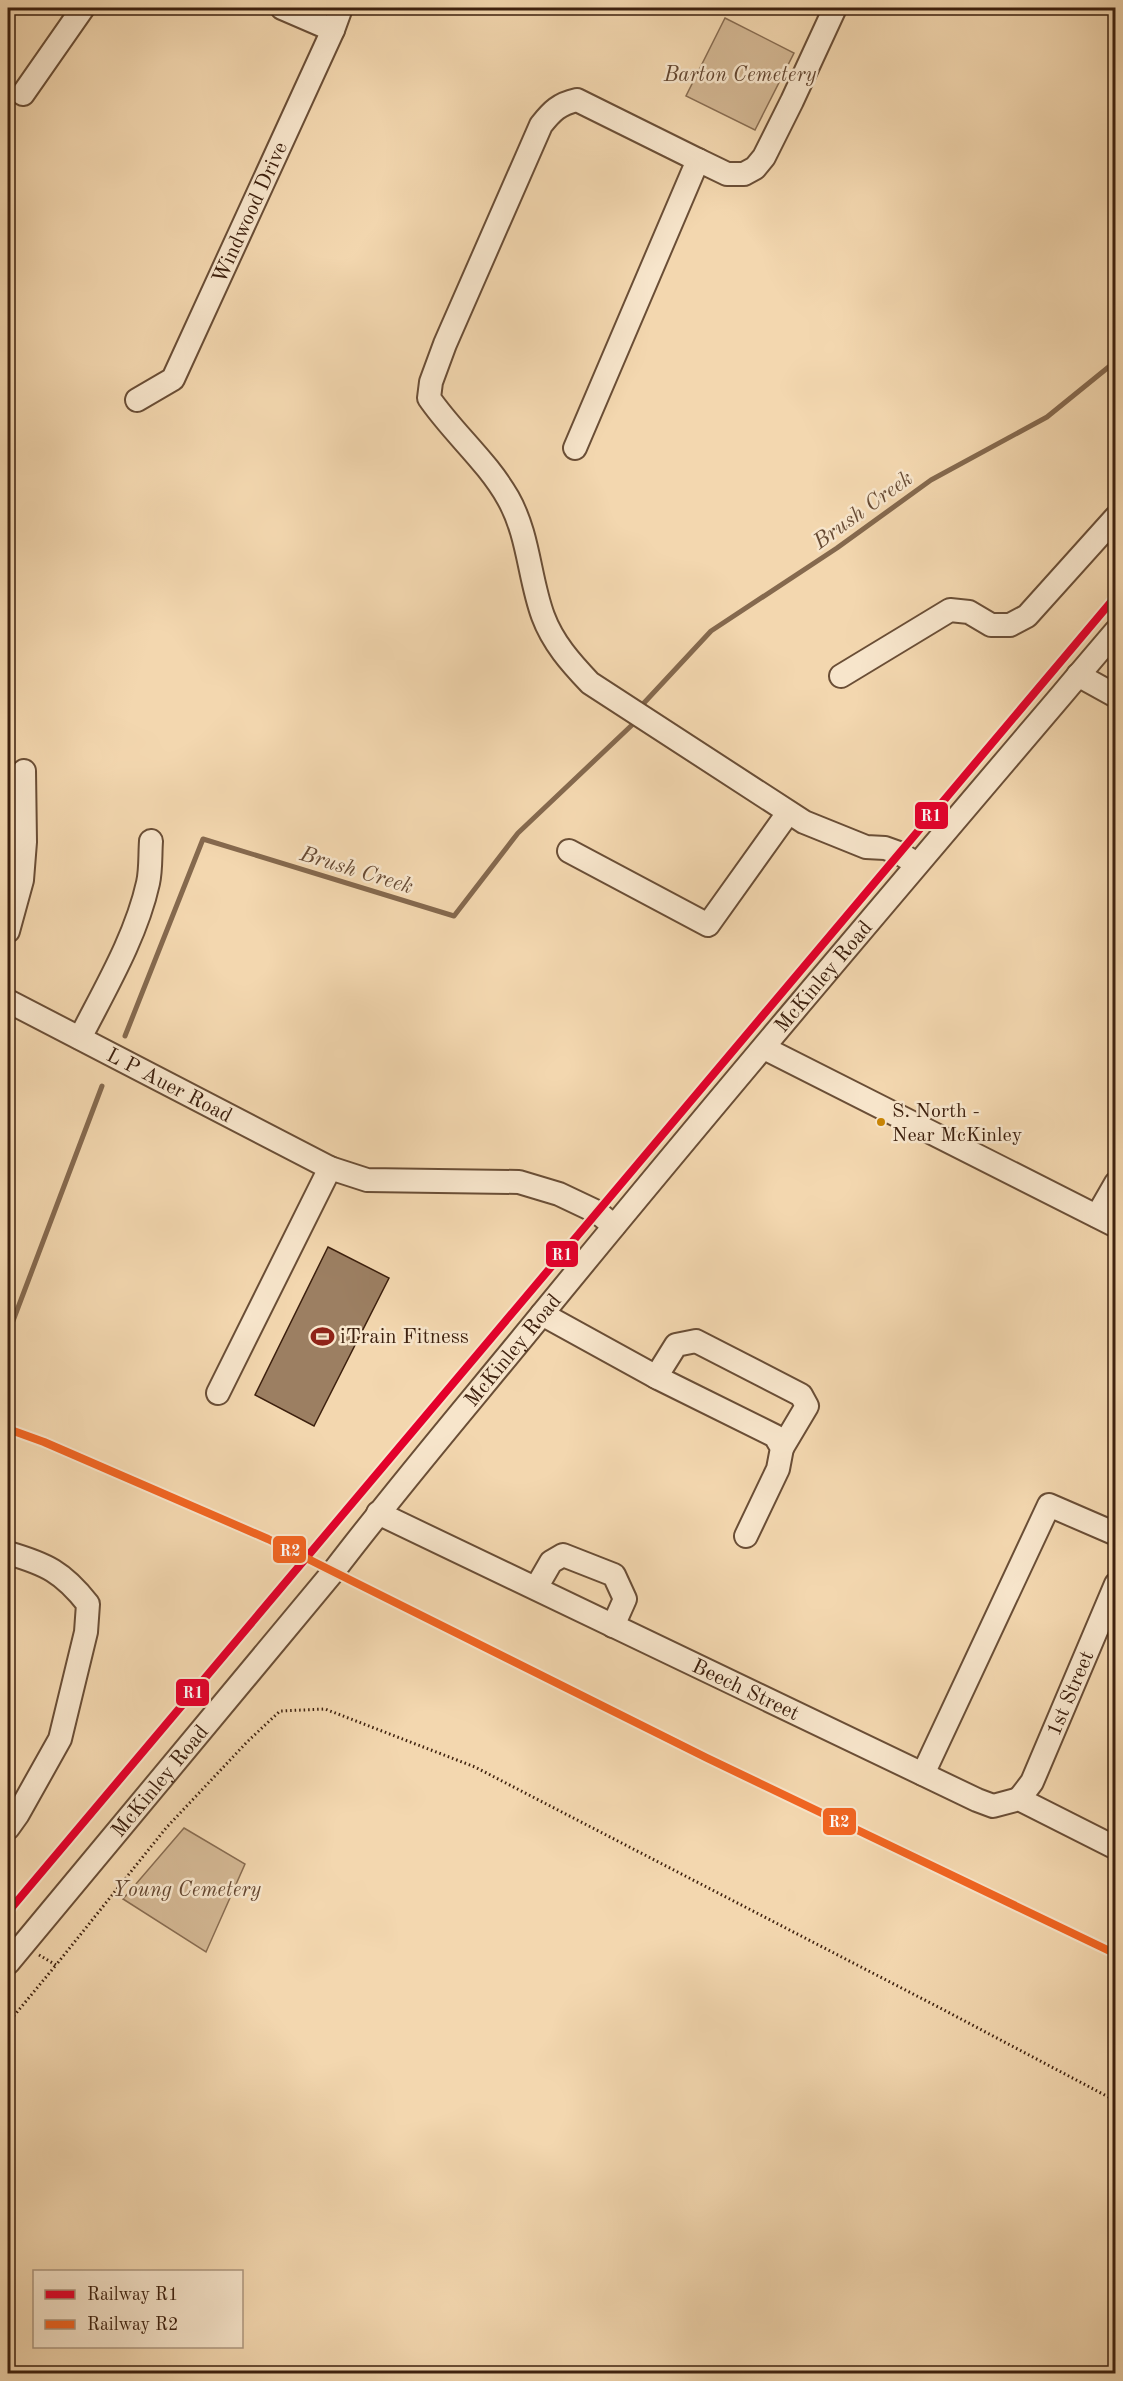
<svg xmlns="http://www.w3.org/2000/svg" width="1123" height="2381" viewBox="0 0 1123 2381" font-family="'Old Standard TT',serif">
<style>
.green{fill:#d4b894;stroke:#886c51;stroke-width:1.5}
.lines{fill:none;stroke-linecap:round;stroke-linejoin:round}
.stream{stroke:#85694e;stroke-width:5}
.building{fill:#9c7f62;stroke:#3d200e;stroke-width:1.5}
.minor-casing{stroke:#6a4e36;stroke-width:26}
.path{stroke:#3d200e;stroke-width:3;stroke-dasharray:1.5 3;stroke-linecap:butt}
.minor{stroke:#f7e5cb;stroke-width:22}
.rail-1-casing{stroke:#f7e5cb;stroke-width:12}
.rail-2-casing{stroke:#f7e5cb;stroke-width:12}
.rail-1{stroke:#e4002b;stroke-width:8}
.rail-2{stroke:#f26522;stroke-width:8}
.bus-dot{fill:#c88404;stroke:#f7e5cb;stroke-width:2}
.labels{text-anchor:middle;stroke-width:5;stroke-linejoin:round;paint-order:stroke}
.bus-label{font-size:20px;fill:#3d200e;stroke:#f7e5cb;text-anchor:start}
.park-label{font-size:21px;font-style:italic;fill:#634630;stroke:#f7e5cb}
.street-label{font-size:21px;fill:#3d200e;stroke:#f7e5cb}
.poi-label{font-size:21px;fill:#3d200e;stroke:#f7e5cb;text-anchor:start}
.water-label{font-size:22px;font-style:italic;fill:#674a33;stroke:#f7e5cb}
.line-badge{stroke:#f7e5cb;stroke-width:2}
.badge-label{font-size:16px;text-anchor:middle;font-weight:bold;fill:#fff}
</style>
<rect width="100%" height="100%" fill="#f3d7af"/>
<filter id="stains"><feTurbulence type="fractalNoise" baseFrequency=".00333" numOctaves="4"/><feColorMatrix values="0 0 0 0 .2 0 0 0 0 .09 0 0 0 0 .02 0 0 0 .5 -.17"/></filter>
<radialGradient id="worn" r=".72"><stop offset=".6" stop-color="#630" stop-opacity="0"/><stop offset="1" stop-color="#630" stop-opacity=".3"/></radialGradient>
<path class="green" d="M 725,18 L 794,53 L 755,130 L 686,96 Z
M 184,1828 L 245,1864 L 206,1952 L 123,1899 Z"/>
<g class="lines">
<path class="stream" d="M 643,704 L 711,631 L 837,548 L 931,480 L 1047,417 L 1116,361
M 125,1036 L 203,839 L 454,916 L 518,833 L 632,725
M 8,1334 L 102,1086
M 8,1337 L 10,1370"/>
</g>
<path class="building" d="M 328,1247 L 389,1278 L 314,1426 L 255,1395 Z"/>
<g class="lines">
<defs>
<g id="minor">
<path d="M 282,8 L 333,30"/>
<path d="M 23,94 L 83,8"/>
<path d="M 698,160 L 577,100 C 559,104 552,111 541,125 L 445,344 L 431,382 L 429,398 C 453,433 487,461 508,498 C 529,535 529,578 543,616 C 553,643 571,663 590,683 L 804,822 L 866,847 L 885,848 L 899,853 L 917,864"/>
<path id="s1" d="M 137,400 L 173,379 L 333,30 L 341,8"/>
<path d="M 575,448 L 698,160 L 727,174 L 744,174 L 755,168 L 764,157 L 792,101 L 835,8"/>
<path d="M 1078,675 L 1116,696"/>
<path d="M 841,676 L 950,610 L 969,612 L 991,625 L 1010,625 L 1027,616 L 1116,517"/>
<path d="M 569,851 L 708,925 L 788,813"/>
<path d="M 8,931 L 22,880 L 25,842 L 24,771"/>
<path id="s2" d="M 8,1001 L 330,1168 L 367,1180 L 519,1182 L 559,1194 L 597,1212 L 614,1226"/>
<path d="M 80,1038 C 105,989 136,937 148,883 C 151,870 150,855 151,841"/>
<path d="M 764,1048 L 1116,1226"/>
<path d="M 1097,1216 L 1116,1183"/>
<path d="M 542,1314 L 660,1379 L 775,1436 L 782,1448 L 778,1469 L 746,1536"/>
<path d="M 656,1377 L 676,1345 L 696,1341 L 801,1395 L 807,1406 L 782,1448"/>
<path d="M 218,1393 L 330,1168"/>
<path id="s3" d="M 378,1513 L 977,1800 L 993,1806 L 1019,1799 L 1116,1848"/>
<path d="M 8,1553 C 46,1564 63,1572 88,1604 L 86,1632 L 60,1739 L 18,1814 L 8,1828"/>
<path d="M 536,1588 L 551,1562 L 563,1555 L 614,1575 L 625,1599 L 613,1626"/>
<path d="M 923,1774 L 1049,1505 L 1116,1534"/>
<path id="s4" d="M 1019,1799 L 1032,1782 L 1116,1584"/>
<path id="s5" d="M 8,1963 L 333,1572 C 400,1484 472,1400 542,1314 C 730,1084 923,858 1116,631"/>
</g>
</defs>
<use href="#minor" class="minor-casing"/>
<path class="path" d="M 39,1955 L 56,1965 L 166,1828 L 247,1742 L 280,1711 L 325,1709 L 475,1767 L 942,2009 L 1116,2101
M 8,2023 L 56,1965"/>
<use href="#minor" class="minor"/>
<defs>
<path id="rail-1" d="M 8,1912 L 1116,596"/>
<path id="rail-2" d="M 8,1429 L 44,1442 L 268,1539 L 707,1758 L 1116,1954"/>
</defs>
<use href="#rail-1" class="rail-1-casing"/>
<use href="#rail-2" class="rail-2-casing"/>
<use href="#rail-1" class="rail-1"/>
<use href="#rail-2" class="rail-2"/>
</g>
<defs>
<symbol id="stadium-bare" viewBox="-9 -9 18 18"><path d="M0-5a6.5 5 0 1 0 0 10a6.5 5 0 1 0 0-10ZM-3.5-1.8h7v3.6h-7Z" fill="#8f2418" stroke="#f7e5cb" stroke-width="2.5" paint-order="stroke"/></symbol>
</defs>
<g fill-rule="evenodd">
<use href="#stadium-bare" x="306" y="1320" width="33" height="33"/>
</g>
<circle class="bus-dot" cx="881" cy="1122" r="5"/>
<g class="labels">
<g class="bus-label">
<text x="892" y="1117">S. North -<tspan x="892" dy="24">Near McKinley</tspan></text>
</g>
<g class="park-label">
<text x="740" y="81">Barton Cemetery</text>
<text x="187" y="1896">Young Cemetery</text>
</g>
<g class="street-label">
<text dy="7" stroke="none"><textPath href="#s1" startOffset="225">Windwood Drive</textPath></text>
<text dy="7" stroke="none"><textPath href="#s5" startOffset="1280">McKinley Road</textPath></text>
<text dy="7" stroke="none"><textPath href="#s2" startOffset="182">L P Auer Road</textPath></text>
<text dy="7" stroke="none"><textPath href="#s5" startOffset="794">McKinley Road</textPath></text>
<text dy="7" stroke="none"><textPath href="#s3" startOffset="408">Beech Street</textPath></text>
<text dy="7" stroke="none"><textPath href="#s4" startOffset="118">1st Street</textPath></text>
<text dy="7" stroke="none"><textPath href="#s5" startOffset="237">McKinley Road</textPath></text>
</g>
<g class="poi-label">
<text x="340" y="1343">iTrain Fitness</text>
</g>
<g class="water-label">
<text transform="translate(862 509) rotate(-36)" y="8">Brush Creek</text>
<text transform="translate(357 869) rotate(17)" y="8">Brush Creek</text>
</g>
</g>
<g class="line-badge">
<rect x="914" y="801" width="35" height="29" rx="6" fill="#e4002b"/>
<rect x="545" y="1240" width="34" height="28" rx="6" fill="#e4002b"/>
<rect x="272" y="1535" width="35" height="29" rx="6" fill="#f26522"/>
<rect x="175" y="1678" width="35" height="29" rx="6" fill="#e4002b"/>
<rect x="822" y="1807" width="35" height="29" rx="6" fill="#f26522"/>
</g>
<g class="badge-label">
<text x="931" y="821">R1</text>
<text x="562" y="1260">R1</text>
<text x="290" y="1556">R2</text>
<text x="193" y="1698">R1</text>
<text x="839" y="1827">R2</text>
</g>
<rect width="1123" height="2381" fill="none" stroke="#f3d7af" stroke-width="30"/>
<rect x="9" y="9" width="1105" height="2363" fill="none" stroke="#3d200e" stroke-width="3"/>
<rect x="15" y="15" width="1093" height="2351" fill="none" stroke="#3d200e" stroke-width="1.5"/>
<rect x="33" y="2270" width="210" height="78" fill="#f7e5cb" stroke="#ad967f" stroke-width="1.5"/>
<rect x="45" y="2290" width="30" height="9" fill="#e4002b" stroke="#ad967f" stroke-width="1.5"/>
<text x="87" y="2300" font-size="18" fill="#3d200e">Railway R1</text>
<rect x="45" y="2320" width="30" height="9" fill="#f26522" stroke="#ad967f" stroke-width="1.5"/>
<text x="87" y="2330" font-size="18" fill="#3d200e">Railway R2</text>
<rect width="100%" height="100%" filter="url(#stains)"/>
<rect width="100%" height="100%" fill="url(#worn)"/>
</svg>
